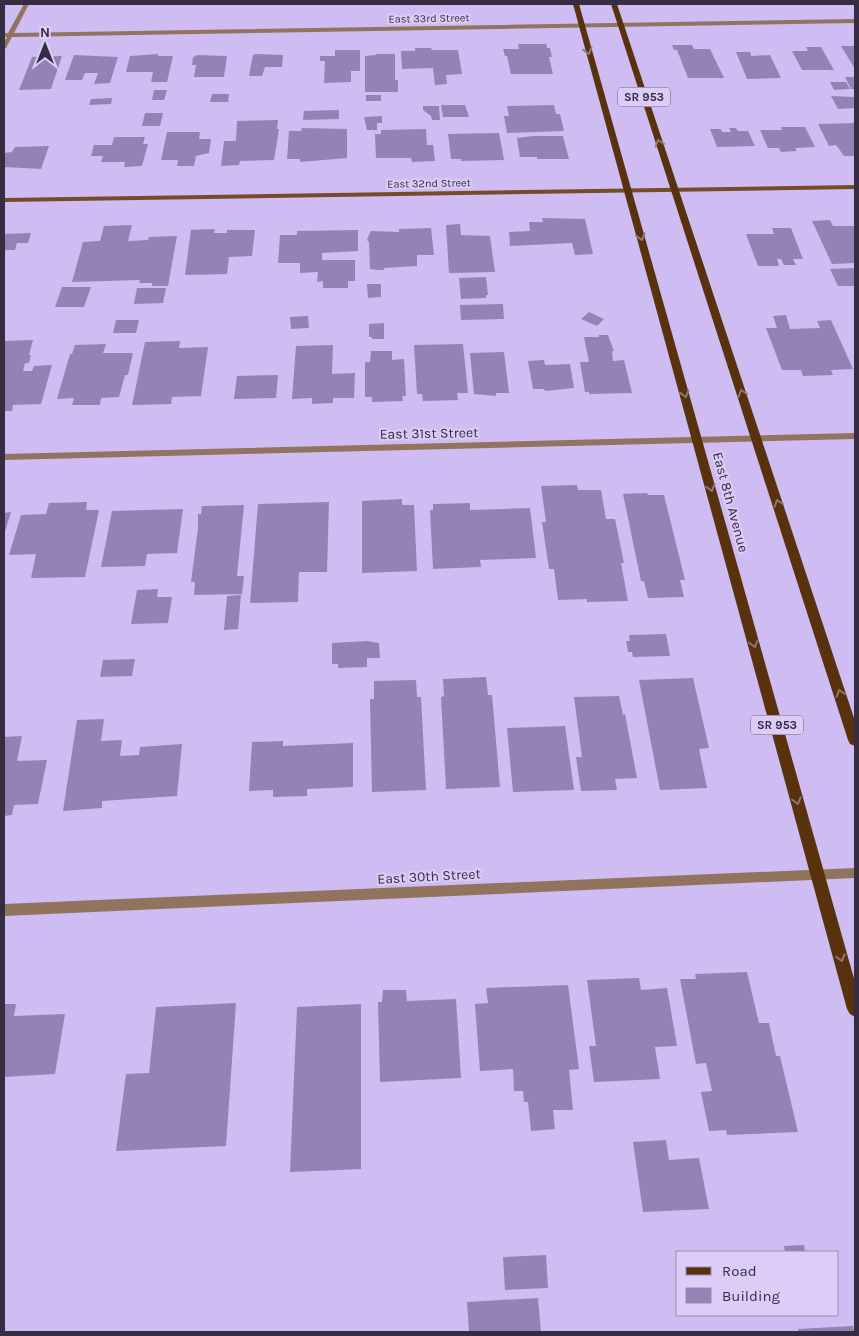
<svg xmlns="http://www.w3.org/2000/svg" width="859" height="1336" viewBox="0 0 859 1336" font-family="Karla,sans-serif">
<style>
.building{fill:#9482b5}
.lines{fill:none;stroke-linecap:round;stroke-linejoin:round}
.street{fill:#91745d;fill-rule:evenodd}
.secondary{fill:#744c28;fill-rule:evenodd}
.primary{fill:#58320c;fill-rule:evenodd}
.oneway{stroke:#937776}
.labels{text-anchor:middle;stroke-width:4;stroke-linejoin:round;paint-order:stroke}
.far-street-label{font-size:11px;fill:#352d42;stroke:#dbccf8}
.shield{fill:#dbccf8;stroke:#675d79;stroke-width:1}
.shield-label{font-size:12px;font-weight:bold;fill:#352d42}
.street-label{font-size:14px;fill:#352d42;stroke:#dbccf8}
</style>
<rect width="100%" height="100%" fill="#cfbcf3"/>
<path class="building" d="M 518,44 L 546,44 L 547,48 L 550,48 L 552,57 L 549,57 L 553,74 L 511,74 L 507,56 L 505,56 L 503,49 L 519,49 Z
M 672,45 L 692,45 L 694,49 L 710,49 L 724,78 L 688,78 L 677,50 L 674,50 Z
M 841,46 L 855,46 L 855,69 Z
M 806,47 L 821,47 L 834,70 L 802,70 L 792,51 L 808,51 Z
M 415,48 L 431,48 L 432,50 L 458,50 L 462,74 L 446,75 L 447,84 L 435,85 L 433,68 L 402,69 L 401,51 L 415,51 Z
M 335,50 L 360,50 L 360,71 L 351,71 L 351,82 L 324,83 L 325,61 L 320,61 L 320,56 L 335,56 Z
M 736,52 L 750,52 L 751,56 L 770,55 L 781,78 L 747,79 Z
M 158,54 L 158,56 L 173,56 L 167,82 L 151,82 L 153,72 L 126,72 L 130,56 Z
M 256,54 L 283,55 L 282,67 L 265,67 L 262,76 L 249,76 L 253,55 Z
M 376,54 L 395,54 L 395,80 L 398,80 L 398,92 L 365,92 L 365,56 L 376,55 Z
M 74,55 L 118,57 L 110,83 L 94,84 L 98,73 L 85,73 L 82,80 L 65,80 Z
M 198,55 L 227,56 L 224,77 L 194,77 L 196,65 L 192,65 L 193,57 Z
M 62,56 L 51,89 L 19,90 L 32,57 Z
M 845,77 L 855,77 L 855,89 L 851,89 Z
M 830,82 L 846,82 L 850,89 L 834,90 Z
M 154,90 L 167,90 L 164,100 L 152,100 Z
M 212,94 L 229,94 L 228,102 L 210,102 Z
M 366,95 L 381,95 L 381,101 L 366,101 Z
M 831,96 L 854,97 L 855,108 L 838,109 Z
M 112,98 L 111,104 L 89,105 L 91,99 Z
M 441,105 L 465,105 L 469,117 L 443,117 Z
M 554,105 L 556,114 L 560,114 L 564,131 L 507,133 L 504,116 L 509,116 L 507,106 Z
M 423,106 L 439,106 L 440,120 L 432,120 L 431,116 L 423,110 Z
M 339,110 L 339,119 L 303,120 L 304,111 Z
M 145,113 L 163,113 L 160,126 L 142,126 Z
M 382,116 L 382,123 L 377,123 L 377,130 L 367,130 L 364,117 Z
M 278,120 L 277,129 L 279,129 L 274,160 L 240,161 L 239,165 L 221,166 L 224,141 L 236,141 L 237,121 Z
M 855,123 L 855,156 L 844,156 L 836,145 L 829,146 L 818,124 Z
M 781,127 L 805,127 L 815,147 L 795,148 L 797,151 L 781,152 L 779,148 L 768,148 L 760,130 L 782,130 Z
M 302,128 L 347,129 L 347,158 L 300,162 L 300,159 L 287,159 L 289,131 L 301,131 Z
M 729,128 L 736,128 L 738,131 L 748,131 L 755,146 L 717,147 L 710,129 L 721,129 L 722,132 L 731,132 Z
M 426,129 L 427,145 L 433,145 L 435,161 L 412,162 L 411,158 L 376,158 L 375,134 L 381,134 L 381,130 Z
M 167,132 L 200,132 L 199,139 L 211,139 L 209,153 L 196,156 L 194,166 L 177,166 L 178,160 L 161,160 Z
M 499,133 L 504,160 L 461,161 L 461,159 L 451,159 L 448,134 Z
M 533,136 L 563,136 L 569,159 L 537,159 L 537,157 L 520,157 L 517,138 Z
M 114,137 L 145,137 L 143,144 L 148,144 L 142,166 L 124,167 L 125,162 L 101,162 L 103,156 L 91,156 L 94,145 L 112,145 Z
M 49,146 L 41,169 L 4,167 L 4,153 L 12,152 L 15,147 Z
M 542,218 L 585,219 L 593,254 L 575,255 L 572,243 L 510,246 L 509,232 L 530,231 L 529,222 L 543,222 Z
M 830,220 L 833,226 L 855,226 L 855,263 L 832,264 L 812,221 Z
M 460,224 L 461,235 L 490,236 L 495,272 L 449,273 L 446,225 Z
M 132,225 L 128,241 L 148,240 L 149,237 L 177,236 L 168,286 L 152,286 L 152,283 L 139,283 L 140,280 L 72,282 L 83,242 L 100,241 L 104,226 Z
M 431,228 L 434,255 L 417,255 L 417,266 L 384,268 L 384,270 L 379,270 L 370,269 L 369,242 L 367,240 L 371,231 L 399,232 L 399,229 Z
M 772,228 L 791,228 L 803,259 L 793,259 L 796,265 L 784,265 L 781,259 L 777,259 L 779,266 L 758,266 L 746,234 L 774,234 Z
M 215,229 L 214,233 L 227,233 L 227,230 L 255,230 L 252,256 L 229,257 L 227,274 L 185,275 L 191,230 Z
M 358,230 L 358,251 L 322,253 L 322,260 L 355,260 L 355,281 L 348,281 L 348,288 L 323,288 L 323,281 L 317,282 L 318,272 L 300,273 L 300,263 L 278,263 L 280,235 L 297,235 L 297,231 Z
M 31,233 L 28,243 L 17,243 L 15,250 L 4,250 L 4,234 Z
M 855,268 L 855,286 L 838,286 L 830,269 Z
M 486,277 L 488,295 L 486,295 L 486,298 L 461,299 L 459,278 Z
M 367,284 L 381,284 L 381,297 L 368,298 Z
M 62,287 L 91,287 L 84,307 L 55,307 Z
M 137,288 L 166,288 L 163,303 L 134,304 Z
M 503,304 L 504,319 L 461,320 L 460,305 Z
M 589,312 L 604,319 L 597,326 L 581,319 Z
M 786,315 L 790,329 L 820,328 L 817,321 L 831,320 L 853,369 L 831,370 L 833,375 L 803,376 L 801,370 L 782,370 L 766,328 L 777,328 L 773,316 Z
M 308,316 L 309,328 L 291,329 L 290,317 Z
M 116,320 L 139,320 L 136,333 L 113,333 Z
M 384,323 L 384,339 L 372,339 L 372,337 L 369,337 L 369,324 Z
M 599,335 L 608,335 L 614,351 L 612,351 L 613,361 L 624,360 L 632,393 L 589,394 L 589,392 L 585,392 L 580,362 L 589,362 L 584,337 L 599,337 Z
M 33,340 L 29,355 L 31,355 L 29,363 L 25,363 L 23,371 L 32,371 L 34,366 L 52,365 L 41,404 L 13,405 L 12,411 L 4,411 L 4,341 Z
M 180,341 L 179,348 L 208,347 L 201,396 L 172,397 L 171,404 L 132,405 L 145,342 Z
M 106,344 L 103,353 L 133,353 L 128,375 L 125,375 L 119,397 L 101,398 L 100,405 L 72,405 L 74,398 L 57,399 L 70,354 L 72,354 L 75,345 Z
M 463,344 L 468,393 L 457,393 L 458,400 L 423,401 L 422,394 L 417,394 L 414,345 Z
M 333,345 L 332,374 L 355,373 L 354,398 L 333,398 L 333,403 L 312,404 L 312,398 L 292,399 L 296,346 Z
M 371,351 L 392,351 L 392,360 L 404,359 L 406,396 L 402,396 L 403,401 L 372,402 L 372,397 L 365,397 L 365,362 L 370,362 Z
M 504,352 L 509,393 L 496,393 L 496,396 L 474,394 L 470,353 Z
M 544,360 L 545,365 L 570,364 L 574,388 L 545,391 L 544,389 L 533,389 L 528,361 Z
M 278,375 L 276,398 L 234,399 L 237,376 Z
M 577,485 L 578,490 L 601,490 L 606,519 L 615,519 L 624,563 L 621,563 L 628,601 L 587,602 L 587,599 L 558,600 L 554,569 L 549,569 L 542,522 L 546,522 L 541,486 Z
M 647,493 L 648,495 L 664,495 L 685,580 L 680,580 L 684,597 L 648,598 L 644,581 L 641,581 L 623,494 Z
M 402,499 L 402,505 L 414,505 L 417,571 L 362,573 L 362,501 Z
M 87,502 L 86,510 L 99,510 L 85,577 L 31,578 L 36,554 L 9,555 L 21,515 L 46,514 L 49,503 Z
M 329,502 L 327,572 L 299,572 L 298,602 L 250,603 L 258,504 Z
M 470,503 L 470,510 L 530,508 L 536,558 L 480,560 L 481,567 L 433,569 L 430,510 L 433,510 L 433,504 Z
M 244,505 L 237,576 L 244,576 L 242,594 L 194,595 L 195,582 L 191,582 L 198,528 L 198,514 L 201,514 L 202,506 Z
M 183,509 L 177,553 L 147,554 L 145,566 L 101,567 L 112,511 Z
M 11,512 L 4,535 L 4,513 Z
M 158,589 L 157,597 L 172,597 L 168,623 L 131,624 L 137,590 Z
M 241,595 L 238,629 L 224,630 L 227,596 Z
M 666,634 L 670,656 L 633,657 L 632,652 L 628,652 L 626,641 L 630,641 L 629,635 Z
M 367,641 L 379,643 L 380,658 L 367,658 L 367,667 L 338,668 L 338,664 L 332,664 L 332,643 Z
M 135,659 L 132,676 L 100,677 L 103,660 Z
M 486,677 L 488,695 L 492,695 L 500,787 L 446,789 L 441,697 L 444,696 L 443,679 Z
M 693,678 L 709,748 L 699,749 L 707,788 L 660,790 L 639,680 Z
M 416,680 L 417,697 L 421,697 L 426,790 L 372,792 L 370,699 L 374,699 L 374,681 Z
M 619,696 L 623,715 L 625,714 L 637,778 L 615,779 L 617,790 L 581,791 L 576,757 L 582,757 L 574,697 Z
M 104,719 L 101,741 L 122,740 L 120,756 L 139,755 L 140,747 L 182,744 L 177,796 L 102,801 L 102,808 L 63,811 L 77,720 Z
M 565,726 L 574,790 L 513,792 L 507,728 Z
M 22,736 L 17,761 L 47,760 L 38,804 L 14,805 L 12,815 L 4,816 L 4,737 Z
M 283,741 L 283,746 L 353,743 L 353,787 L 307,789 L 307,796 L 273,797 L 273,790 L 249,791 L 252,742 Z
M 747,972 L 759,1023 L 769,1023 L 776,1056 L 780,1056 L 798,1132 L 727,1135 L 726,1130 L 709,1131 L 701,1092 L 712,1091 L 706,1063 L 696,1064 L 680,979 L 696,979 L 695,974 Z
M 639,978 L 641,990 L 667,988 L 677,1046 L 655,1047 L 660,1079 L 594,1082 L 589,1046 L 596,1046 L 587,980 Z
M 568,985 L 579,1069 L 569,1070 L 573,1110 L 553,1110 L 555,1129 L 531,1131 L 528,1102 L 524,1102 L 523,1091 L 514,1091 L 513,1069 L 480,1071 L 475,1004 L 488,1003 L 486,988 Z
M 383,990 L 406,990 L 407,1001 L 456,999 L 461,1078 L 380,1082 L 378,1002 L 382,1002 Z
M 236,1003 L 226,1146 L 116,1151 L 126,1074 L 149,1073 L 156,1007 Z
M 4,1004 L 16,1004 L 14,1016 L 65,1014 L 55,1074 L 4,1077 Z
M 361,1004 L 361,1169 L 290,1172 L 297,1007 Z
M 666,1140 L 669,1160 L 699,1158 L 709,1209 L 643,1212 L 633,1142 Z
M 804,1245 L 805,1252 L 785,1252 L 784,1246 Z
M 546,1255 L 548,1288 L 505,1290 L 503,1257 Z
M 538,1298 L 541,1332 L 469,1332 L 467,1302 Z
M 853,1326 L 854,1332 L 799,1332 L 798,1329 Z"/>
<g class="lines">
<path class="street" d="M 24,4 L 29,4 L 14,33 L 855,19 L 855,23 L 12,37 L 6,48 L 4,49 L 4,42 L 7,37 L 4,37 L 4,33 L 8,33 Z
M 855,433 L 855,439 L 4,460 L 4,454 Z
M 855,868 L 855,878 L 4,916 L 4,904 Z"/>
<path class="secondary" d="M 855,185 L 855,189 L 4,202 L 4,198 Z"/>
<path class="primary" d="M 573,4 L 579,4 L 855,982 L 855,1017 L 850,1014 L 847,1009 Z
M 611,4 L 617,4 L 855,721 L 855,746 L 850,744 L 848,740 Z"/>
</g>
<defs><path id="oneway-chevron" d="M-2-3.5L2.5 0L-2 3.5" fill="none" stroke-width="1.6" stroke-linecap="round" stroke-linejoin="round" transform="scale(1.25)"/></defs>
<g class="oneway">
<use href="#oneway-chevron" transform="translate(588 51) rotate(74)"/>
<use href="#oneway-chevron" transform="translate(659 143) rotate(-109)"/>
<use href="#oneway-chevron" transform="translate(641 237) rotate(74)"/>
<use href="#oneway-chevron" transform="translate(742 393) rotate(-108)"/>
<use href="#oneway-chevron" transform="translate(685 394) rotate(74)"/>
<use href="#oneway-chevron" transform="translate(711 488) rotate(75)"/>
<use href="#oneway-chevron" transform="translate(778 503) rotate(-108)"/>
<use href="#oneway-chevron" transform="translate(754 644) rotate(75)"/>
<use href="#oneway-chevron" transform="translate(840 693) rotate(-108)"/>
<use href="#oneway-chevron" transform="translate(797 801) rotate(75)"/>
<use href="#oneway-chevron" transform="translate(841 958) rotate(74)"/>
</g>
<g class="labels">
<g class="far-street-label">
<text transform="translate(429 18) rotate(-1)" y="4">East 33rd Street</text>
<text transform="translate(429 183) rotate(-1)" y="4">East 32nd Street</text>
</g>
<g class="shield">
<rect x="618" y="87.5" width="52" height="19" rx="4"/>
<rect x="751" y="715.5" width="52" height="19" rx="4"/>
</g>
<g class="shield-label">
<text x="644" y="101">SR 953</text>
<text x="777" y="729">SR 953</text>
</g>
<g class="street-label">
<text transform="translate(429 433) rotate(-1)" y="5">East 31st Street</text>
<text transform="translate(731 502) rotate(75)" y="5">East 8th Avenue</text>
<text transform="translate(429 876) rotate(-3)" y="5">East 30th Street</text>
</g>
</g>
<rect width="859" height="1336" fill="none" stroke="#352d42" stroke-width="10"/>
<rect x="676" y="1251" width="162" height="65" fill="#dbccf8" stroke="#998caf"/>
<rect x="686" y="1267" width="25" height="8" fill="#58320c" stroke="#998caf"/>
<text x="722" y="1276" font-size="15" fill="#352d42">Road</text>
<rect x="686" y="1288" width="25" height="15" fill="#9482b5" stroke="#998caf"/>
<text x="722" y="1301" font-size="15" fill="#352d42">Building</text>
<g transform="translate(45 45)" stroke="#dbccf8" stroke-width="4" paint-order="stroke">
<path d="M0-4L9 19L0 12L-9 19Z" fill="#352d42"/>
<text y="-8" font-size="14" font-weight="bold" text-anchor="middle" fill="#352d42">N</text>
</g>
</svg>
